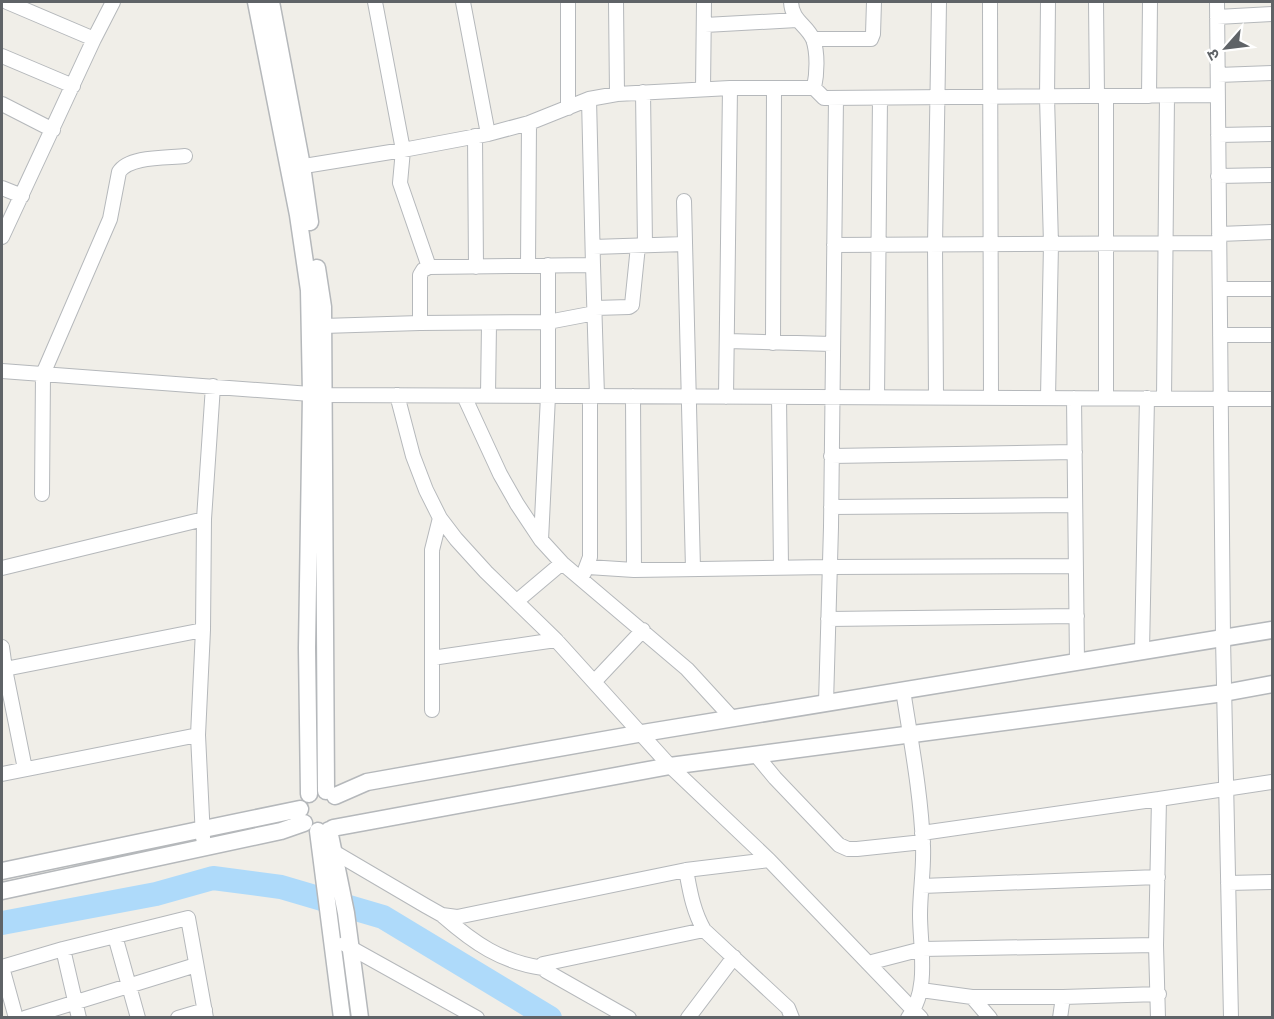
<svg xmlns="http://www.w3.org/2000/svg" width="1274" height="1019" viewBox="0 0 1274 1019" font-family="'DM Sans','Noto Sans Devanagari',sans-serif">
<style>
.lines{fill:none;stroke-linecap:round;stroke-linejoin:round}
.river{stroke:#aedafa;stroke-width:24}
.minor-casing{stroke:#b5b8bb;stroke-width:16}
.tertiary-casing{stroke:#b5b8bb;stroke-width:19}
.minor{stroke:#fff;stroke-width:14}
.tertiary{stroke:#fff;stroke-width:16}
</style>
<rect width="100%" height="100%" fill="#f0eee8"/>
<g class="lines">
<path class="river" d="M 2,923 L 156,894 L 213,878 L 281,887 L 383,917 L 550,1018"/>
<defs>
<path id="minor" d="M 7,2 L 94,39
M 375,2 L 403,150 L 400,183 L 429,267
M 463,2 L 488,134
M 616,2 L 617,94
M 791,2 C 792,21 806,24 813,39 C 818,53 817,74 814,88
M 990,2 L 991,398
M 1048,2 L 1047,97 L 1051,244 L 1048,398
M 1096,2 L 1097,96
M 1217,2 L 1223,638 L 1231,1018
M 1217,17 L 1272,14
M 705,25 L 797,20
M 813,39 L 871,39 L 873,34 L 874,2
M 2,56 L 73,86
M 1218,75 L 1272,73
M 703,89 L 704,2
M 643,92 L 645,245
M 1106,96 L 1106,398
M 1149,96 L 1150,2
M 589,99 L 593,265
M 2,104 L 53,130
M 568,108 L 568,2
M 1218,135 L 1272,134
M 475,136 L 476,267
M 292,168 L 403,150 L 488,134 L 529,123 L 589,99 L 617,94 L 730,88 L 814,88 L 824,98 L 1218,95
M 1218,176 L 1272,175
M 2,188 L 22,196
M 684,201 L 693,569
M 1219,234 L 1272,232
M 2,237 L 94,39 L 113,2
M 834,245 L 1219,243
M 593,247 L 685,244
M 528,265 L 529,123
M 1220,289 L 1272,289
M 595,308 L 629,307 L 632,305 L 638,246
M 420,323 L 548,322 L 595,313
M 323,326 L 420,323 L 420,275 L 423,270 L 429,267 L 593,265 L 597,396
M 1220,335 L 1272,335
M 727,341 L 832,344
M 773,343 L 774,88
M 2,371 L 324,395 L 1272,399
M 397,395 L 413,456 L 426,490 L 440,518 L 456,539 L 486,572 L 556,640 L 670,766 L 769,860 L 921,1018
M 488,395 L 489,324
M 464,396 L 500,474 L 517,504 L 541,540 L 562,563 L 687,669 L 732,718
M 633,396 L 634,570
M 726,397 L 730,88
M 779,397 L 781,567
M 877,397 L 880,98
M 936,397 L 935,245 L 939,2
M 1074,398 L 1077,662
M 1164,399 L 1167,96
M 831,456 L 1075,452
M 42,494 L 43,374 L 110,219 L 119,172 C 129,156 166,158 185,156
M 831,507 L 1075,505
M 541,540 L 548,396 L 548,265
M 588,567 L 634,570 L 830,567 L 1076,566
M 2,568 L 204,519
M 584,573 L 590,557 L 590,396
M 517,601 L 562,563
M 828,619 L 1077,616
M 2,647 L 5,669 L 203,630
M 1142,651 L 1147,398
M 432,658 L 556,640
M 2,670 L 5,669 L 25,769
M 594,682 L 643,630
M 903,690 C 911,742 921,794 923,846 C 924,869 920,892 920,915 C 920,947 930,990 908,1018
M 826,703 L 831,527 L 836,98
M 432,710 L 432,550 L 440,518
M 198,735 L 203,630 L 204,519 L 213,386
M 756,755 L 775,778 L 839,845 L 848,849 L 857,849 L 923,842
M 2,774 L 198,735 L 203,838
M 1159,799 L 1272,782
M 922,833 L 1159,799 L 1156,945 L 1158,1018
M 334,852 L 426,906 L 442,915 L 457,917 L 686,870 L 769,860
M 686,870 C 690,891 693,911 704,930 L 788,1008 L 792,1018
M 1228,883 L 1272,882
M 922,886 L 1158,877
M 443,916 C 474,943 501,962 543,968
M 115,936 L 138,1018
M 344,944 L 477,1018
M 63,949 L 79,1018
M 868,963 L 922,949 L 1156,945
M 2,967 L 63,949 L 188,918 L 206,1018
M 2,967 L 16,1018
M 921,990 L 972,997 L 1063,997 L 1159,994
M 972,997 L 990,1018
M 25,1018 L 196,965
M 178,1018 L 205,1010
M 629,1018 L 546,971 L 543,964 L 704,930
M 688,1018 L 734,957
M 1060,1018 L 1063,997"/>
<path id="tertiary" d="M 256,2 L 298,215 L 309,290 L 311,394 L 307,648 L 309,794
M 271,2 L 302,166 L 310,222
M 317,268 L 323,307 L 326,791
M 335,796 L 367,782 L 643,733 L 1272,630
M 333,828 L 670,766 L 1224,693 L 1272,684
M 329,830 L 346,913 L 360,1018
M 318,831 L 342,1018
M 2,871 L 300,809
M 2,891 L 281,831 L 304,823"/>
</defs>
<use href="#minor" class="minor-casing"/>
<use href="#tertiary" class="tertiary-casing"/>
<use href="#minor" class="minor"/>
<use href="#tertiary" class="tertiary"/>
</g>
<rect width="1274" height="1019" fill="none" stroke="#5f6367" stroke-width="6"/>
<g transform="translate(1226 48) rotate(242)" stroke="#ffffff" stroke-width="4.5" paint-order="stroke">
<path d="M0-4.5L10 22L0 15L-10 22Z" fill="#5f6367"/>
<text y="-9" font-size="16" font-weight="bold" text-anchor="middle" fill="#5f6367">उ</text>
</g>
</svg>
